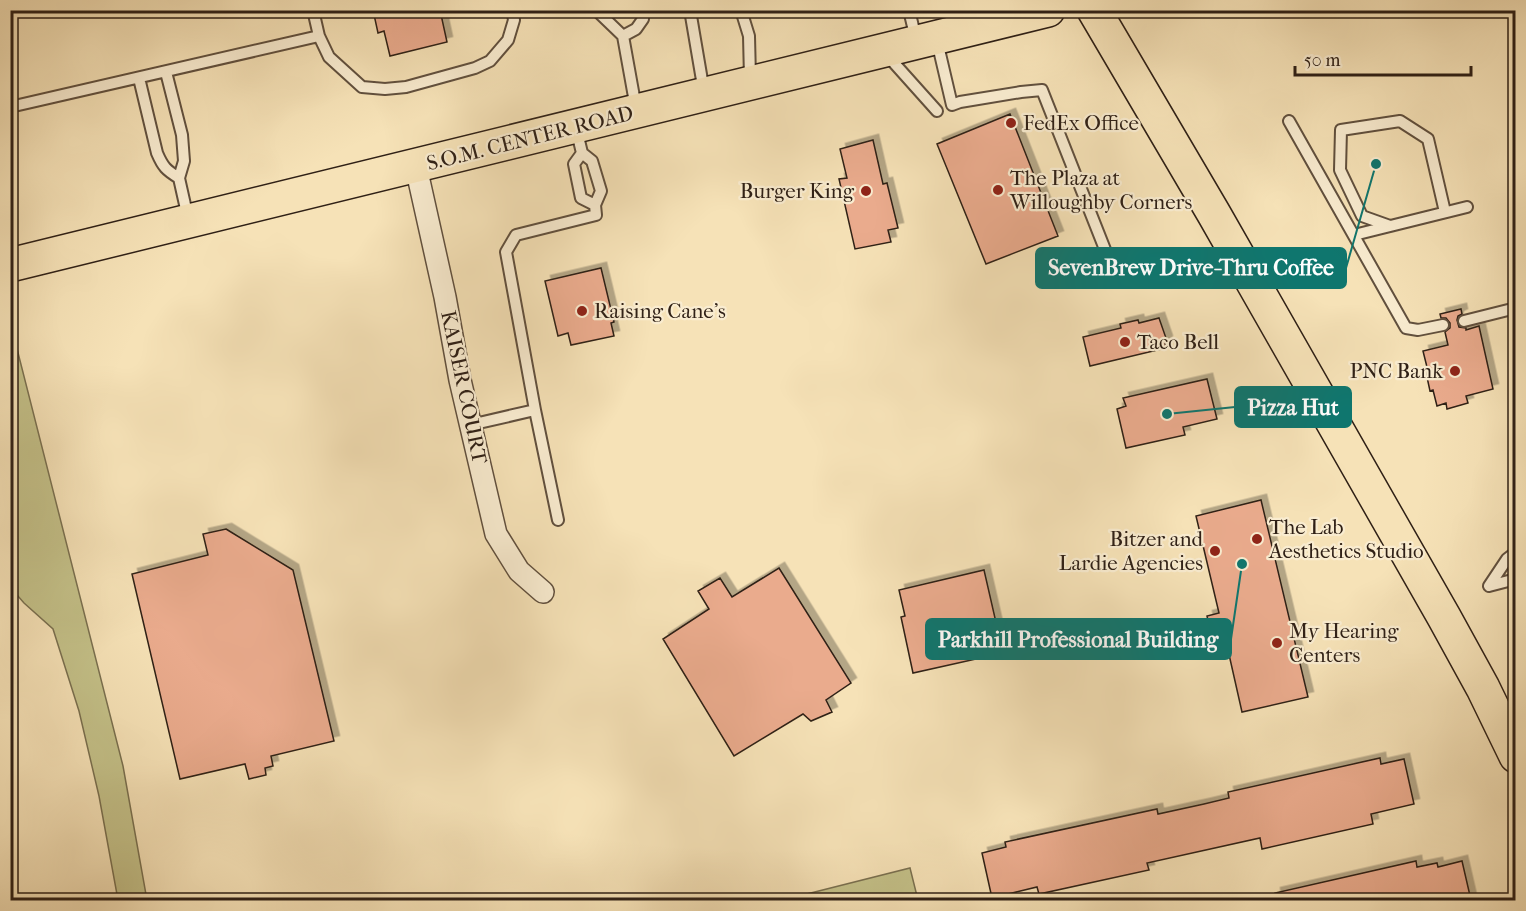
<svg xmlns="http://www.w3.org/2000/svg" width="1526" height="911" viewBox="0 0 1526 911" font-family="'IM FELL French Canon',serif">
<style>
.green{fill:#c4c189;stroke:#7a7050;stroke-width:1.5}
.building{fill:#eaab8d;stroke:#2f2016;stroke-width:1.5;filter:url(#shadow)}
.lines{fill:none;stroke-linecap:round;stroke-linejoin:round}
.lane-casing{stroke:#61503e;stroke-width:14}
.street-casing{stroke:#61503e;stroke-width:24}
.primary-casing{stroke:#2f2016;stroke-width:36}
.lane{stroke:#f9ecd0;stroke-width:10}
.street{stroke:#f9ecd0;stroke-width:21}
.primary{stroke:#f6e2b7;stroke-width:33}
.poi-dot{fill:#8f2418;stroke:#f9ecd0;stroke-width:2}
.labels{text-anchor:middle;stroke-width:4.5;stroke-linejoin:round;paint-order:stroke}
.poi-label{font-size:21px;fill:#2f2016;stroke:#f9ecd0;text-anchor:start}
.street-label{font-size:21px;fill:#2f2016;stroke:#f9ecd0}
.leader{fill:none;stroke:#0f766e;stroke-width:2}
.callout-dot{fill:#0f766e;stroke:#f9ecd0;stroke-width:2}
.callout{fill:#0f766e;stroke:#0f766e;stroke-width:2}
.callout-label{font-size:22px;text-anchor:middle;font-weight:bold;fill:#fff}
</style>
<defs>
<filter id="shadow"><feDropShadow dx="5.5" dy="-5.5" stdDeviation="0" flood-color="#0004"/></filter>
</defs>
<rect width="100%" height="100%" fill="#f6e2b7"/>
<filter id="stains"><feTurbulence type="fractalNoise" baseFrequency=".00333" numOctaves="4"/><feColorMatrix values="0 0 0 0 .2 0 0 0 0 .09 0 0 0 0 .02 0 0 0 .5 -.17"/></filter>
<radialGradient id="worn" r=".72"><stop offset=".6" stop-color="#630" stop-opacity="0"/><stop offset="1" stop-color="#630" stop-opacity=".3"/></radialGradient>
<path class="green" d="M 11,332 L 13,333 L 123,766 L 147,900 L 118,900 L 99,796 L 79,711 L 53,629 L 24,603 L 11,588 Z
M 910,868 L 918,900 L 783,900 Z"/>
<path class="building" d="M 373,10 L 440,10 L 447,42 L 390,56 L 384,31 L 378,33 Z
M 1010,114 L 1058,236 L 986,264 L 937,144 Z
M 873,140 L 883,184 L 887,183 L 898,228 L 888,230 L 891,242 L 855,249 L 839,179 L 847,178 L 840,149 Z
M 601,268 L 614,322 L 611,323 L 614,336 L 571,345 L 568,333 L 558,336 L 545,281 Z
M 1461,309 L 1462,314 L 1458,316 L 1457,320 L 1459,327 L 1466,328 L 1466,330 L 1479,326 L 1493,389 L 1466,396 L 1468,403 L 1447,409 L 1446,403 L 1437,406 L 1433,390 L 1430,391 L 1425,368 L 1427,367 L 1423,351 L 1448,345 L 1445,332 L 1450,328 L 1450,323 L 1446,318 L 1441,318 L 1440,314 Z
M 1159,318 L 1167,341 L 1165,343 L 1166,348 L 1090,366 L 1083,337 L 1121,328 L 1120,324 L 1138,320 L 1139,323 Z
M 1207,379 L 1217,419 L 1183,427 L 1185,435 L 1126,448 L 1117,409 L 1126,406 L 1123,398 Z
M 1261,500 L 1308,697 L 1242,712 L 1228,650 L 1215,653 L 1207,616 L 1219,613 L 1196,516 Z
M 226,529 L 293,570 L 334,741 L 271,756 L 273,766 L 265,768 L 266,775 L 249,779 L 245,764 L 180,779 L 132,574 L 208,555 L 203,534 Z
M 779,568 L 851,683 L 826,700 L 832,712 L 811,721 L 803,714 L 734,756 L 663,639 L 709,609 L 698,591 L 720,578 L 732,597 Z
M 984,570 L 1003,653 L 913,673 L 901,617 L 905,616 L 899,590 Z
M 1380,758 L 1381,764 L 1404,759 L 1414,804 L 1371,814 L 1373,824 L 1262,849 L 1260,838 L 1147,863 L 1149,870 L 1039,894 L 1037,887 L 992,898 L 982,853 L 1006,847 L 1005,842 L 1157,809 L 1158,814 L 1204,804 L 1229,798 L 1228,792 Z
M 1416,861 L 1417,867 L 1437,863 L 1438,867 L 1462,861 L 1471,900 L 1276,900 L 1275,893 Z"/>
<g class="lines">
<defs>
<path id="lane" d="M 596,10 L 623,36 L 636,108
M 690,10 L 704,92
M 741,10 L 749,36 L 750,78
M 909,10 L 916,39
M 319,36 L 329,57 L 362,87 L 385,89 L 406,87 L 475,68 L 490,61 L 508,40 L 514,20 L 512,10
M 623,36 L 636,29 L 643,19 L 643,10
M 937,41 L 952,105 L 960,102 L 1021,92 L 1042,90 L 1106,252
M 886,54 L 937,111
M 166,72 L 182,135 L 184,161 L 179,178 L 188,218
M 139,78 L 157,153 C 163,167 166,170 179,178
M 10,107 L 319,36 L 313,10
M 1289,121 L 1406,328 L 1418,330 L 1443,325
M 576,128 L 582,153 L 592,161 L 601,191 L 595,205 L 581,198 L 574,164 L 582,153
M 1390,226 L 1362,216 L 1340,170 L 1341,130 L 1400,121 L 1428,139 L 1445,212
M 1354,235 L 1467,207
M 1464,321 L 1516,308
M 535,410 L 558,520
M 470,425 L 535,410 L 506,252 L 516,235 L 596,215 L 595,205
M 1489,586 L 1507,559 L 1516,552
M 1489,586 L 1516,579"/>
<path id="street" d="M 416,167 L 445,297 L 460,380 L 496,534 L 519,571 L 543,592"/>
<path id="primary" d="M 1094,10 L 1214,214 L 1444,617 L 1483,688 L 1516,756
M 10,265 L 1048,10"/>
</defs>
<use href="#lane" class="lane-casing"/>
<use href="#street" class="street-casing"/>
<use href="#primary" class="primary-casing"/>
<use href="#lane" class="lane"/>
<use href="#street" class="street"/>
<use href="#primary" class="primary"/>
</g>
<g class="poi-dot">
<circle cx="1011" cy="123" r="6"/>
<circle cx="998" cy="190" r="6"/>
<circle cx="866" cy="191" r="6"/>
<circle cx="582" cy="311" r="6"/>
<circle cx="1125" cy="342" r="6"/>
<circle cx="1455" cy="371" r="6"/>
<circle cx="1257" cy="539" r="6"/>
<circle cx="1215" cy="551" r="6"/>
<circle cx="1277" cy="643" r="6"/>
</g>
<g class="labels">
<g class="poi-label">
<text x="1023" y="130">FedEx Office</text>
<text x="1010" y="185">The Plaza at<tspan x="1010" dy="24">Willoughby Corners</tspan></text>
<text x="854" y="198" text-anchor="end">Burger King</text>
<text x="594" y="318">Raising Cane's</text>
<text x="1137" y="349">Taco Bell</text>
<text x="1443" y="378" text-anchor="end">PNC Bank</text>
<text x="1269" y="534">The Lab<tspan x="1269" dy="24">Aesthetics Studio</tspan></text>
<text x="1203" y="546" text-anchor="end">Bitzer and<tspan x="1203" dy="24">Lardie Agencies</tspan></text>
<text x="1289" y="638">My Hearing<tspan x="1289" dy="24">Centers</tspan></text>
</g>
<g class="street-label">
<text transform="translate(530 138) rotate(-14)" y="7">S.O.M. CENTER ROAD</text>
<text transform="translate(464 387) rotate(78)" y="7">KAISER COURT</text>
</g>
</g>
<path class="leader" d="M1376 164L1346 268M1167 414L1235 407M1242 564L1231 639"/>
<g class="callout-dot">
<circle cx="1376" cy="164" r="6"/>
<circle cx="1167" cy="414" r="6"/>
<circle cx="1242" cy="564" r="6"/>
</g>
<g class="callout">
<rect x="1036" y="248" width="310" height="40" rx="6"/>
<rect x="1235" y="387" width="116" height="40" rx="6"/>
<rect x="926" y="619" width="305" height="40" rx="6"/>
</g>
<g class="callout-label">
<text x="1191" y="275">SevenBrew Drive-Thru Coffee</text>
<text x="1293" y="415">Pizza Hut</text>
<text x="1078" y="647">Parkhill Professional Building</text>
</g>
<rect width="1526" height="911" fill="none" stroke="#f6e2b7" stroke-width="36"/>
<rect x="12" y="12" width="1502" height="887" fill="none" stroke="#2f2016" stroke-width="3"/>
<rect x="18" y="18" width="1490" height="875" fill="none" stroke="#2f2016" stroke-width="1.5"/>
<path d="M1295 66v9h176v-9" fill="none" stroke="#2f2016" stroke-width="3"/>
<text x="1304" y="66" font-size="18" fill="#2f2016" stroke="#f9ecd0" stroke-width="4.5" paint-order="stroke">50 m</text>
<rect width="100%" height="100%" filter="url(#stains)"/>
<rect width="100%" height="100%" fill="url(#worn)"/>
</svg>
